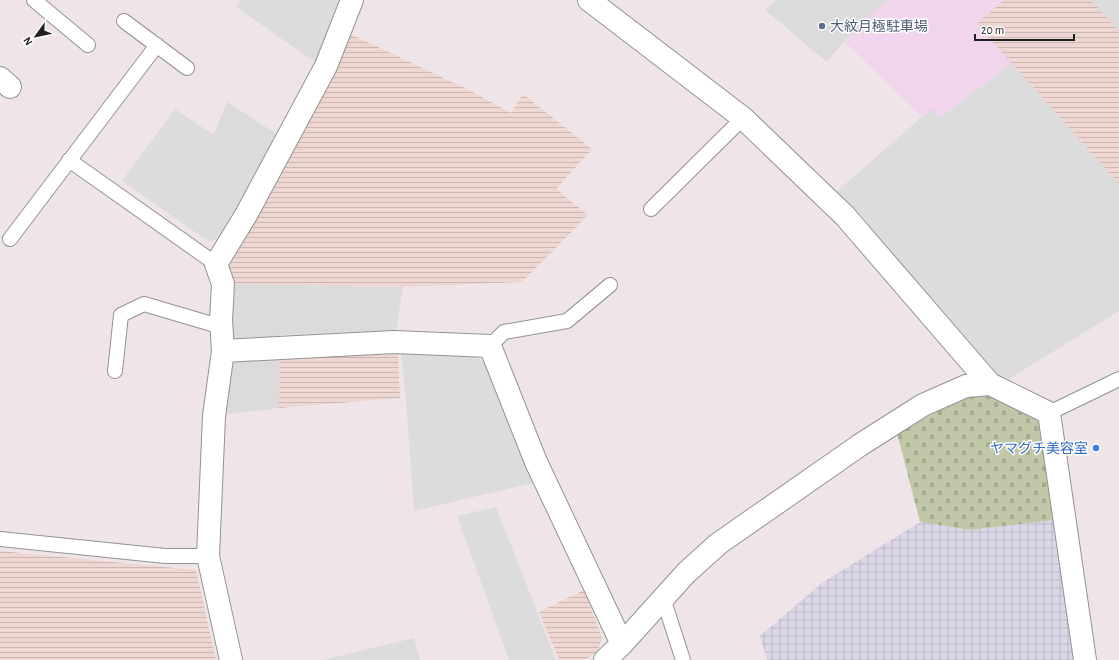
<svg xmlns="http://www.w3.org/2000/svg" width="1119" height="660" viewBox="0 0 1119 660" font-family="'Alegreya Sans','Noto Sans JP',sans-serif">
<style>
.residential{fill:#dddcdd}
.commercial{fill:#f0d5ec}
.industrial{fill:url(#industrial-grid)}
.farmland{fill:url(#farmland-rules)}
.cemetery{fill:url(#cemetery-stones)}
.parking{fill:#dbdbdb}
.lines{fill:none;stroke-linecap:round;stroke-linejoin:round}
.lane-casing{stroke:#939393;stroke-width:16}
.street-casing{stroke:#939393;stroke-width:24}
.lane{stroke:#fff;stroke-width:14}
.street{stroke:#fff;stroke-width:22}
.service-dot{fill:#5c6f8a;stroke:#fff;stroke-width:1.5}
.shop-dot{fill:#3f7fe0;stroke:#fff;stroke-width:1.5}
.labels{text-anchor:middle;stroke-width:3;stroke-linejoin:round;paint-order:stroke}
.service-label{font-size:14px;fill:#4e5e75;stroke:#fff;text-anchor:start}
.shop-label{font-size:14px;fill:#366cbe;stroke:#fff;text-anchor:end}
</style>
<defs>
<pattern id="industrial-grid" width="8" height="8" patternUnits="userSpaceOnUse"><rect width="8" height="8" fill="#dcd7e8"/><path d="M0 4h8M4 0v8" fill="none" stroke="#bcb8c7"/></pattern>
<pattern id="farmland-rules" width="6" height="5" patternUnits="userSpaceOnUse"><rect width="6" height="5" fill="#eed6d1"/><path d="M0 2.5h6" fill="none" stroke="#ccb7b3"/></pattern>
<pattern id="cemetery-stones" width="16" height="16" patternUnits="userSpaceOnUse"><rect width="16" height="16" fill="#c0c8a7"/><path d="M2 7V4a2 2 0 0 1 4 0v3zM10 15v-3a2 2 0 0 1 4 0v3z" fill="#a5ab8f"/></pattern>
</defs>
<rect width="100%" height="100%" fill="#efe5e8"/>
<path class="residential" d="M 241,0 L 341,0 L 315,62 L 236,7 Z
M 1091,0 L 1119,0 L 1119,31 Z
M 1012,63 L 1119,184 L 1119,311 L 996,387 L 827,200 L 932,108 L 941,117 Z
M 175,109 L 214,135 L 190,178 L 239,209 L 222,237 L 209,242 L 122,181 Z
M 401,354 L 473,355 L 486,364 L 518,448 L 533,483 L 414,511 L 406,401 Z
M 496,507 L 556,660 L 509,660 L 457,516 Z
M 414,638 L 420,660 L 322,660 Z"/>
<path class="commercial" d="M 887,0 L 1004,0 L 977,24 L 1012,63 L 941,117 L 932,109 L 922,117 L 844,41 Z"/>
<path class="industrial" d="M 1064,519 L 1085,660 L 767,660 L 760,636 L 822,583 L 920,522 L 970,530 Z"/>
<path class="farmland" d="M 1004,0 L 1091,0 L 1119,31 L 1119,184 L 977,24 Z
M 344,31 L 471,91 L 511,113 L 523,94 L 592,149 L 556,189 L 588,215 L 522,282 L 403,287 L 223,284 L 225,263 Z
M 398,354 L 400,398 L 279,408 L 280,356 Z
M 0,551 L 196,570 L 216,660 L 0,660 Z
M 584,590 L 602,637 L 598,651 L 585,660 L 559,660 L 539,612 Z"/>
<path class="cemetery" d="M 990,384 L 1049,413 L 1064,519 L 970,530 L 920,522 L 897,433 Z"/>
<path class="parking" d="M 776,0 L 887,0 L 844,41 L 827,62 L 765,10 Z
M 227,102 L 278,135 L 239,209 L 190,178 L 214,135 Z
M 223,284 L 403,287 L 396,331 L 283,335 L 224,350 L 280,356 L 279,408 L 214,416 Z"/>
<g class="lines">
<defs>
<path id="lane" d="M 34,0 L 88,45
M 124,21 L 187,68
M 69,160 L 216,264
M 651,209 L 743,118
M 10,239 L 157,45
M 490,346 L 504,332 L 567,321 L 610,285
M 115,371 L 121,315 L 144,304 L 222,327
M 1049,413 L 1119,379
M 0,539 L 165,556 L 208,556
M 663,598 L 683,660"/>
<path id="street" d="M 589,0 L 743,118 L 845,216 L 990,384 L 1049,413 L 1085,660
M 0,78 L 10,87
M 223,351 L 394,342 L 490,346 L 536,462 L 622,644
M 231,660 L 208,556 L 214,416 L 223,351 L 221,320 L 223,284 L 216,264 L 246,215 L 326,66 L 352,0
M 605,660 L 622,644 L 686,573 L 718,544 L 860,445 L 923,405 L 966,386 L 990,384"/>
</defs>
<use href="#lane" class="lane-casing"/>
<use href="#street" class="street-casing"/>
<use href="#lane" class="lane"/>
<use href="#street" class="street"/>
</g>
<circle class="service-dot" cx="822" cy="26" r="4"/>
<circle class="shop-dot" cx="1096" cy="448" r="4"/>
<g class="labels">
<g class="service-label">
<text x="830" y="31">大紋月極駐車場</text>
</g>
<g class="shop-label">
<text x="1088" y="453">ヤマグチ美容室</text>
</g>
</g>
<g transform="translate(36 36) rotate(237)" stroke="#ffffff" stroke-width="3" paint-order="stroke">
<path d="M0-3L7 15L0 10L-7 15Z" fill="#1f1f1f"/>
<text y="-6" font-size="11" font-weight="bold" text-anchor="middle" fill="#1f1f1f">N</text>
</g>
<path d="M975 34v6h99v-6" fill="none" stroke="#1f1f1f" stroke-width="2"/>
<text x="981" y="34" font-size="12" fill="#1f1f1f" stroke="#ffffff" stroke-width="3" paint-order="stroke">20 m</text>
</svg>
